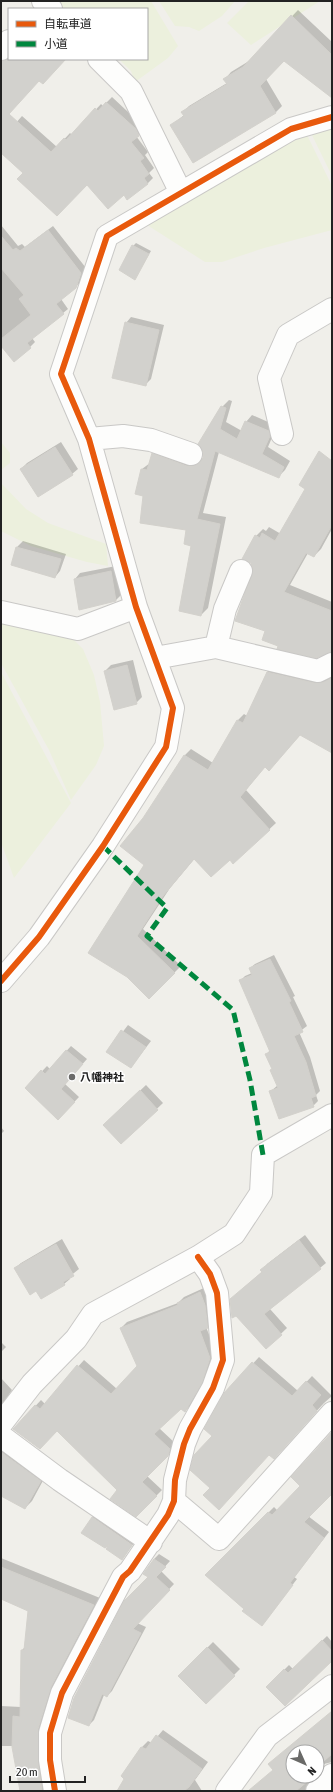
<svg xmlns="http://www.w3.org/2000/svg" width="333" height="1792" viewBox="0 0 333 1792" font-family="'Asap Condensed','Noto Sans JP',sans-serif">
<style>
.farmland{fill:#ecf0dd}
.shadow{fill:#0003}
.building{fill:#d2d1cd;stroke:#d3d1cc}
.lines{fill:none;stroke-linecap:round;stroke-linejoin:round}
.street-casing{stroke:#c9c8c6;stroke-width:24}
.street{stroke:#fdfdfc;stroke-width:22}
.quiet{stroke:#00873e;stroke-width:5;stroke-dasharray:10 5;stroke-linecap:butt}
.cycleway-casing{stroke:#fff;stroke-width:8}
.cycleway{stroke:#e8590c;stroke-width:6}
.poi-dot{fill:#6a6a68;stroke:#fff;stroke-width:1.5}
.labels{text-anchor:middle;stroke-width:3;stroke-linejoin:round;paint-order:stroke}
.poi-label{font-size:11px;font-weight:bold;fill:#222;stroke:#fff;text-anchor:start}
</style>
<rect width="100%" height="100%" fill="#f0efea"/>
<path class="farmland" d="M 55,1 L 151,1 L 178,46 L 168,58 L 135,82 L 131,71 L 119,59 L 147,59 L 147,9 L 63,9 Z
M 159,1 L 235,1 L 222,16 L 199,31 L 189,27 L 175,26 Z
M 249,1 L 320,1 L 251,45 L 227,23 Z
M 332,127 L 332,176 L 311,133 Z
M 307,135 L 332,186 L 332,230 L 264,248 L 222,262 L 205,262 L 144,223 L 280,147 Z
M 1,442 L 10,453 L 10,463 L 1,470 Z
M 1,483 L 26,509 L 48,523 L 106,544 L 108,566 L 87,562 L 31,546 L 1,531 Z
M 1,618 L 70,636 L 83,649 L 94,675 L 100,702 L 104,746 L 96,765 L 71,800 L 49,750 L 1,663 Z
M 1,672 L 71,803 L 14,878 L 1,842 Z"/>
<path class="shadow" d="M 298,10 L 331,41 L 332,40 L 332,97 L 285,59 L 266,79 L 282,106 L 276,112 L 194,162 L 172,125 L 184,115 L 183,112 L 189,106 L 227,83 L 225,79 L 231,72 L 249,61 Z
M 112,97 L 141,124 L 144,129 L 136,136 L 148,152 L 145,155 L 154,168 L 149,173 L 153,178 L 148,183 L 124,194 L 87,184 L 24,173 L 1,140 L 22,116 L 57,147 L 70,133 L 72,135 L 101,104 L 103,106 Z
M 1,225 L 18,246 L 22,244 L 25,247 L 53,226 L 86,268 L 81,282 L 61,299 L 68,309 L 32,338 L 35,342 L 30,347 L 1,345 Z
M 136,243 L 151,251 L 135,278 L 133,246 Z
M 131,317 L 164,325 L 151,379 L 145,385 L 126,323 Z
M 229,400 L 232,401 L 226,422 L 242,431 L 246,422 L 252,415 L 275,425 L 276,428 L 268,447 L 290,461 L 285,470 L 279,476 L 219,452 L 203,513 L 226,517 L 208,608 L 201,615 L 193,545 L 187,529 L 144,496 L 142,469 L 150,463 L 153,454 L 159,447 L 194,460 L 203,459 L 222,407 Z
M 61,442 L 78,469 L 72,474 L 21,469 L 27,463 Z
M 332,463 L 332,529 L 321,549 L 314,556 L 308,553 L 290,585 L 332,602 L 332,651 L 280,646 L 267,630 L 254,570 L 251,562 L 243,558 L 256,536 L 263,529 L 266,531 L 269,527 L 281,534 Z
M 23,541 L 66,554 L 60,571 L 55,577 L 12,564 L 17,547 Z
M 116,566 L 122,594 L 116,600 L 80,608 L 75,579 L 80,573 Z
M 133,660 L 142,697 L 136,703 L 105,671 L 111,665 Z
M 274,666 L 332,676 L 332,748 L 301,734 L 275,763 L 265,766 L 246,790 L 276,823 L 233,863 L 230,859 L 195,858 L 170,888 L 143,929 L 181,966 L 149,998 L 128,977 L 146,865 L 144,818 L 185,755 L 191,749 L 213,763 L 238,720 L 244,714 L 247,716 L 267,672 Z
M 274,955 L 295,996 L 293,997 L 307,1026 L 299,1032 L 310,1057 L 320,1091 L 316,1095 L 318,1101 L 313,1106 L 271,1091 L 278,1085 L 273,1069 L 266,1055 L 270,1050 L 240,981 L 245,976 L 252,973 L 250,968 L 255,964 Z
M 128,1025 L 151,1041 L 131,1067 L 108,1051 Z
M 71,1046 L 87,1059 L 65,1084 L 79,1097 L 58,1119 L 26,1088 L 47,1066 L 50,1069 Z
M 146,1085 L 163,1103 L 121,1143 L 110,1119 Z
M 1,1127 L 4,1131 L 1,1134 Z
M 305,1235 L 326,1263 L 270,1309 L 287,1328 L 266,1348 L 237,1294 L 263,1271 L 267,1264 Z
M 62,1239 L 79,1269 L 69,1277 L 70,1279 L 64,1284 L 15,1268 L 21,1263 Z
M 206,1287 L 213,1321 L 206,1327 L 216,1352 L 207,1376 L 190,1406 L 185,1411 L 181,1407 L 159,1428 L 175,1443 L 174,1449 L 147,1476 L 162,1490 L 136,1516 L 119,1490 L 57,1430 L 14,1429 L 41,1400 L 45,1404 L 84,1360 L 117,1389 L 138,1366 L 121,1328 L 127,1322 L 178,1303 L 184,1297 Z
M 1,1342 L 6,1347 L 1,1352 Z
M 259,1357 L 298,1391 L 312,1376 L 332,1396 L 324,1403 L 279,1452 L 270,1454 L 212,1488 L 213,1436 L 225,1394 Z
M 1,1378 L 12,1390 L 1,1406 Z
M 332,1433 L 332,1493 L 308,1516 L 329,1532 L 294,1577 L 297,1579 L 262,1625 L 206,1575 L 274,1507 L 277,1510 L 302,1486 Z
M 1,1441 L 46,1475 L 32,1501 L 26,1507 L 1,1479 Z
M 98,1512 L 137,1539 L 122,1559 L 112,1541 L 92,1517 Z
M 159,1554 L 170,1561 L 161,1571 L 174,1584 L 137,1623 L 146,1627 L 112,1691 L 107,1696 L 104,1695 L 94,1720 L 89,1725 L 149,1577 L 154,1559 Z
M 1,1558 L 100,1598 L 57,1680 L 51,1791 L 21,1791 L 13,1746 L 1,1746 L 1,1706 L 21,1707 L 22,1650 L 26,1646 L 29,1610 L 1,1598 Z
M 327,1636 L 332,1642 L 332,1659 L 267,1687 L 289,1665 L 293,1669 Z
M 213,1642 L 240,1669 L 206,1703 L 179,1676 Z
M 332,1711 L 332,1762 L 324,1764 L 317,1773 L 317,1752 L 293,1752 L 293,1776 L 315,1776 L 310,1781 L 312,1791 L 249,1791 L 274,1770 Z
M 163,1730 L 208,1762 L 195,1780 L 202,1791 L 118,1791 L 125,1779 L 122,1776 L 142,1747 L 148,1741 L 152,1743 Z"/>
<path class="building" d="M 291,15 L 332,55 L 332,98 L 284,61 L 260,86 L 276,113 L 193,163 L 170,125 L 184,116 L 181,112 L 227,84 L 223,79 L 243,67 Z
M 8,59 L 66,59 L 43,84 L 39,81 L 9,114 L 51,152 L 64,138 L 66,140 L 95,108 L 98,111 L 106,102 L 136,129 L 139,136 L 131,142 L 144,158 L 140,161 L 149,174 L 144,178 L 148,184 L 127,200 L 124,195 L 108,209 L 87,185 L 57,216 L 17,179 L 23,173 L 1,153 L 1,61 Z
M 48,230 L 81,273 L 76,288 L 56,304 L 64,314 L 27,343 L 31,348 L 14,362 L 1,346 L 1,339 L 31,315 L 19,299 L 24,295 L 1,268 L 1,236 L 13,250 L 16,248 L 20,251 Z
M 132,245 L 149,254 L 135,280 L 119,270 Z
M 125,322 L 159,330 L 146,386 L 112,378 Z
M 221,406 L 226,408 L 220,429 L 237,439 L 245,421 L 269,431 L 270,436 L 262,454 L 284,467 L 279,478 L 215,451 L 197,519 L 220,524 L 201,616 L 179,611 L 191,546 L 184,544 L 186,530 L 140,523 L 143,496 L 135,494 L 141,469 L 147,470 L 152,453 L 187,466 L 194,466 L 199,463 L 203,458 L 203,452 L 198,444 Z
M 55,447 L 73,475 L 38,497 L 20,469 Z
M 319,451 L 332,461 L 332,525 L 314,557 L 306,553 L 284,592 L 332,611 L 332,652 L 316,658 L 277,649 L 278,646 L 262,640 L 265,631 L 235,621 L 253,570 L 251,563 L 242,559 L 255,535 L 260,538 L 262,533 L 275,541 L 305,489 L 299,485 Z
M 16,547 L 61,559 L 55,578 L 11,565 Z
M 111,571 L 116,601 L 79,610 L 74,579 Z
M 127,665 L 137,704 L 114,710 L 104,671 Z
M 267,672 L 315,683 L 324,682 L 332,678 L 332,753 L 300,735 L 269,771 L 265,767 L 240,797 L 270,830 L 233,864 L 230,860 L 211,877 L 194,859 L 163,896 L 137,936 L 175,973 L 149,999 L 127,977 L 88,953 L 144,865 L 120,846 L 143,818 L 184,755 L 208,770 L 237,720 L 243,723 Z
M 270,959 L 291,1001 L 289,1002 L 303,1032 L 294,1036 L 306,1062 L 316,1096 L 311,1098 L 314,1107 L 279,1119 L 269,1091 L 278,1088 L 270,1070 L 272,1069 L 265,1054 L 270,1052 L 239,980 L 252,975 L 249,968 Z
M 121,1030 L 146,1047 L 131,1068 L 106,1052 Z
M 66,1050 L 83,1064 L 61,1089 L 75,1102 L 58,1120 L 25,1088 L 41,1070 L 45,1074 Z
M 140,1090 L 158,1110 L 121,1144 L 103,1125 Z
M 299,1240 L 321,1269 L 264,1314 L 282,1335 L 266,1349 L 236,1316 L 232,1318 L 230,1299 L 262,1272 L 260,1270 Z
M 56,1244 L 74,1276 L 63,1282 L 65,1285 L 41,1299 L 36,1291 L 30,1295 L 14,1268 Z
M 200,1292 L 205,1305 L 208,1328 L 200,1331 L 210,1358 L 202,1383 L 185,1412 L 181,1409 L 154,1434 L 170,1449 L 168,1456 L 142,1482 L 157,1496 L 136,1517 L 110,1499 L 117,1490 L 57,1431 L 40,1449 L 13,1429 L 35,1405 L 40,1409 L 77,1365 L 111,1394 L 137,1366 L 120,1328 L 178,1305 L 177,1303 Z
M 252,1362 L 292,1396 L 306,1381 L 321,1395 L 312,1405 L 317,1411 L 274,1459 L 269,1455 L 219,1510 L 203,1495 L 210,1488 L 190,1470 L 194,1455 L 212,1436 L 204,1429 L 224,1393 Z
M 332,1432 L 332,1494 L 304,1522 L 324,1538 L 290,1583 L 293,1585 L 262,1626 L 242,1611 L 244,1609 L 205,1575 L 268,1512 L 272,1515 L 300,1486 L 291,1477 Z
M 1,1452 L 41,1481 L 25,1509 L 1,1496 Z
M 92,1517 L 132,1545 L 122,1560 L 106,1549 L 109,1544 L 105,1548 L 81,1533 Z
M 154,1559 L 166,1567 L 156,1577 L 170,1590 L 133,1629 L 141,1633 L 107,1697 L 102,1694 L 89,1726 L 68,1718 L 74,1698 L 124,1601 L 148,1577 L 143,1574 Z
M 1,1567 L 94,1605 L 51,1687 L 38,1729 L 38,1760 L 42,1791 L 20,1791 L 12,1747 L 13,1716 L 20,1717 L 21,1650 L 24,1650 L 28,1611 L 1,1599 Z
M 322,1640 L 332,1651 L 332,1661 L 285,1706 L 266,1687 L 284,1669 L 288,1673 Z
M 207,1647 L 235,1676 L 206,1704 L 178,1676 Z
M 332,1711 L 332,1754 L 317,1767 L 317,1752 L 293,1752 L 293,1776 L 306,1776 L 305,1777 L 308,1781 L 296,1791 L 248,1791 L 273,1770 L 268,1764 Z
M 156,1735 L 202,1769 L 189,1787 L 184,1791 L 117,1791 L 124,1779 L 121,1776 L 141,1747 L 146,1749 Z"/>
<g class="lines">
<defs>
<path id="street" d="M 43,1 L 51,9
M 1,49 L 9,41
M 99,59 L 131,91 L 181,193
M 282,434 L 269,378 L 288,335 L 332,309
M 89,439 L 123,436 L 151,440 L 191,454
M 1,612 L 78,629 L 136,607
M 216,647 L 225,609 L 241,571
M 155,658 L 216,647 L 318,671 L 332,664
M 1,981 L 39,937 L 103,846 L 166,747 L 173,708 L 136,607 L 89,439 L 61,374 L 107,236 L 291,129 L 332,117
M 1,1424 L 32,1384 L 76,1339 L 93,1314 L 198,1257 L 234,1234 L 261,1193 L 263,1155 L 332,1115
M 1,1436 L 60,1480 L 151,1542
M 174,1501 L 219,1539 L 332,1413
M 55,1791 L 50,1760 L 50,1733 L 62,1693 L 123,1577 L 130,1571 L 168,1515 L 174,1501 L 175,1480 L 184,1444 L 190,1429 L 213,1388 L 223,1360 L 217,1293 L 210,1274 L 198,1257
M 227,1791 L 267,1736 L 332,1686
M 317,1791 L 332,1775"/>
</defs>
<use href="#street" class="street-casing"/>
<use href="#street" class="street"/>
<path class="quiet" d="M 103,846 L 167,908 L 147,936 L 233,1010 L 250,1080 L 263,1155"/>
<defs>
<path id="cycleway" d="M 1,981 L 39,937 L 103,846 L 166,747 L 173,708 L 136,607 L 89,439 L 61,374 L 107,236 L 291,129 L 332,117
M 55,1791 L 50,1760 L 50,1733 L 62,1693 L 123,1577 L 130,1571 L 168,1515 L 174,1501 L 175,1480 L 184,1444 L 190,1429 L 213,1388 L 223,1360 L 217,1293 L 210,1274 L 198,1257"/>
</defs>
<use href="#cycleway" class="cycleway-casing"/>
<use href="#cycleway" class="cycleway"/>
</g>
<circle class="poi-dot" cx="72" cy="1077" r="4"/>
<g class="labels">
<g class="poi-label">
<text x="80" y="1081">八幡神社</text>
</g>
</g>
<rect width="333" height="1792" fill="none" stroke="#222222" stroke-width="4"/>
<rect x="8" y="8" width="140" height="52" fill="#ffffff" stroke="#a7a7a7"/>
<rect x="16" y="21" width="20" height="6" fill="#e8590c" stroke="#a7a7a7"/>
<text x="44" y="28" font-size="12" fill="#222222">自転車道</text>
<rect x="16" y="41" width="20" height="6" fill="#00873e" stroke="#a7a7a7"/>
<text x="44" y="48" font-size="12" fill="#222222">小道</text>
<g transform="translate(305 1764) rotate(135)"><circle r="19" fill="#ffffff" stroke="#a7a7a7"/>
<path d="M0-3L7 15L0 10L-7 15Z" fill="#6a6a68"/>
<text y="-6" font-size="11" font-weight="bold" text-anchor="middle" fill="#222222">N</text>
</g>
<path d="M10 1776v6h75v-6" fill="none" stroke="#222222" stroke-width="2"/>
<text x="16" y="1776" font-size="12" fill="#222222" stroke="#ffffff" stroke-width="3" paint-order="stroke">20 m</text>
</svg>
